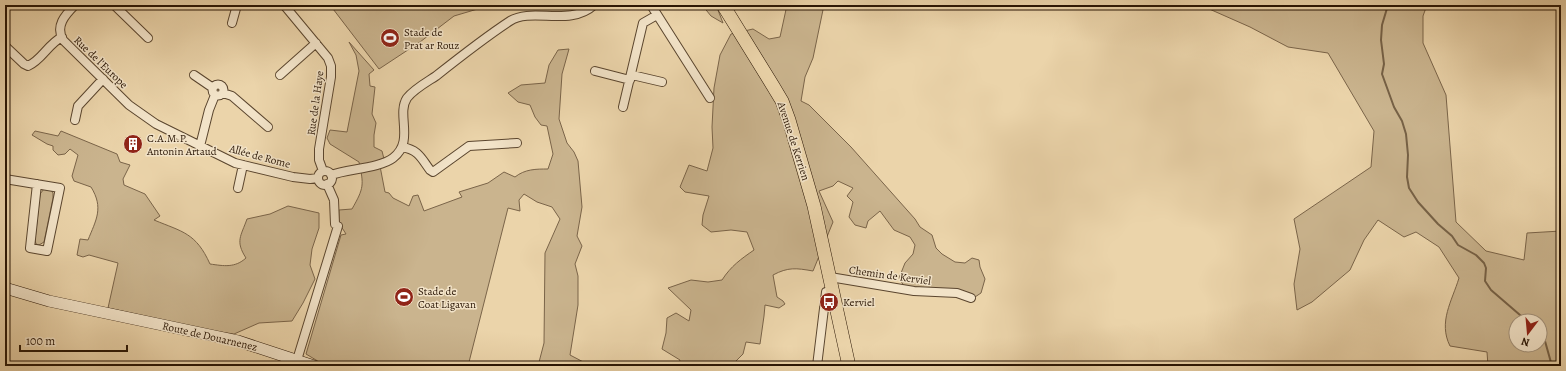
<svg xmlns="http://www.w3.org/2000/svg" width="1566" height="371" viewBox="0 0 1566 371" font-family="Alegreya,serif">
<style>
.green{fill:#cab48e;stroke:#7a6449;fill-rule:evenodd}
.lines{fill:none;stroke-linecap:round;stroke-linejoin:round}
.stream{stroke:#766146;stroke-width:2}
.minor-casing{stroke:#5a452e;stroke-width:10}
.secondary-casing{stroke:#291504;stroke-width:12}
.primary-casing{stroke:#291504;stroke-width:14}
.minor{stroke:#f2e3c8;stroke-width:8}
.secondary{stroke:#f2e3c8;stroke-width:11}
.primary{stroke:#ebd4aa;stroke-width:13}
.labels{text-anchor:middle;stroke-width:3;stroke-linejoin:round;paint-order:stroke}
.poi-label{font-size:11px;fill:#291504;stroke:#f2e3c8;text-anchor:start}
.street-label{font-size:11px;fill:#291504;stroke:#f2e3c8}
</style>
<rect width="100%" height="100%" fill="#ebd4aa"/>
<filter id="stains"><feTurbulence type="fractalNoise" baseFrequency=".005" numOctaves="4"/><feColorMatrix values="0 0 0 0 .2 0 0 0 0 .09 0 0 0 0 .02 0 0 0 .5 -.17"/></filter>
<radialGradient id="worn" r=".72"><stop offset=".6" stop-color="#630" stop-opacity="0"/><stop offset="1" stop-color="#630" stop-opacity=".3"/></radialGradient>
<path class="green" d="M 330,5 L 481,5 L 481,8 L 454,16 L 420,42 L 379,69 Z
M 702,5 L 716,5 L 723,23 L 711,16 Z
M 787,5 L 824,5 L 813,58 L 805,77 L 801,101 L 809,105 L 851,147 L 915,219 L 920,227 L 932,235 L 936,248 L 942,254 L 955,262 L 965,263 L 972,258 L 979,260 L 980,267 L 985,279 L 981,293 L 975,297 L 963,291 L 904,286 L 899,278 L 905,263 L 913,254 L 915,245 L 910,237 L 894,230 L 880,211 L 868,221 L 866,228 L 855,225 L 849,217 L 853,202 L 847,196 L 853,188 L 838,181 L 833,186 L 819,191 L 833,222 L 813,271 C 796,268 788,267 773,275 L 777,297 L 783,301 L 785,304 L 779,308 L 765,305 L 764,316 L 760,344 L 746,342 L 743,354 L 731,366 L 678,366 L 680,360 L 662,349 L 666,333 L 667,318 L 676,313 L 689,321 L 691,310 L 668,288 L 691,280 L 708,282 L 722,280 C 731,266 741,259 754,250 L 747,232 L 731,230 L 711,232 L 702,225 L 703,215 L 709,196 L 685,192 L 680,187 L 689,165 L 707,171 L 713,148 L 712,127 L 714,88 L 720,55 L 731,34 L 753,29 L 769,39 L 780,37 Z
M 1150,5 L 1427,5 L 1423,16 L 1423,43 L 1446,95 L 1456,222 L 1486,251 L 1524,260 L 1527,233 L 1561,231 L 1561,366 L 1488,366 L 1487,352 L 1450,346 C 1438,322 1452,301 1459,278 L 1439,247 L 1416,232 L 1404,237 L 1378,220 L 1364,240 L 1350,270 L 1312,302 L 1297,310 L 1294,284 L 1300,249 L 1294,219 L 1371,167 L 1374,131 L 1328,53 L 1288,47 L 1250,27 L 1207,8 ZM 1516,321 L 1540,321 L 1540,345 L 1516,345 Z
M 349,42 L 374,70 L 369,74 L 370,86 L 375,87 L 372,114 L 376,123 L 374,135 L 374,147 L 382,151 L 384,159 L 379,161 L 385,192 L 389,193 L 393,198 L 409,206 L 413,196 L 418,195 L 424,211 L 462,197 L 459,192 L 488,183 L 504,172 L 515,177 C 525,169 536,169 548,169 L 553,154 L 547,126 L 541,125 L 535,117 L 530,105 L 518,102 L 508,93 L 521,85 L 545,83 L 549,65 L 558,50 L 569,49 L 562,74 L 559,119 L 567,143 L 574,152 L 578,161 L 582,207 L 577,236 L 582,246 L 575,264 L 578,276 L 578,305 L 570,355 L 591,366 L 538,366 L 544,343 L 545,253 L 560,219 L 552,207 L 537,202 L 524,194 L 519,200 L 520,211 L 508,208 L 468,366 L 326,366 L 306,354 L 341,235 L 346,234 L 339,223 L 339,210 L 352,209 C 364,188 364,185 359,162 L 330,144 L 327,138 L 330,130 L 347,132 L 359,71 L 356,55 Z
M 35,131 L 58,136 L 61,131 L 117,154 L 120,162 L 130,165 L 123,179 L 124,185 L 145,194 L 160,216 L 154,220 C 183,232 196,233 210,264 C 224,266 235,268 246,258 C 235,241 241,236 247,219 L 270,214 L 288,206 L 319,213 L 319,228 L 312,249 L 310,265 L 315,279 L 303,303 L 292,321 L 259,323 L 234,334 L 207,330 L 108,308 L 118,263 L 89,255 L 83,257 L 77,255 L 80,239 L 88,240 C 96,220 104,208 91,187 L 74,181 L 72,176 L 78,155 L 70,149 L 65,154 L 58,155 L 53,150 L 53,146 L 47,144 L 32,135 Z
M 44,189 L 51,190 L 53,193 L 53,198 L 44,242 L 39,245 L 36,244 L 35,240 L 40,194 Z"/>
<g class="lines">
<path class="stream" d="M 1252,5 L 1257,7 L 1279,5
M 1388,5 L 1382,25 L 1381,40 L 1384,64 L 1382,74 L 1394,107 L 1402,121 L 1406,134 L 1408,155 L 1407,177 L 1409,188 L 1418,202 L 1438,224 L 1452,236 L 1458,245 L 1476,255 L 1484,263 L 1486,268 L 1485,281 L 1491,290 L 1520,315 L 1529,321
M 1540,331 L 1543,334 L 1552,366"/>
<defs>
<path id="minor" d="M 75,5 C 65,15 55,26 63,40 L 129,105 L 156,124 L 235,163 L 293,177 L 310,179 L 318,178
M 114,5 L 148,38
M 284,5 L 328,58 L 331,66 L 331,77 L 319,149 L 319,160 L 323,171
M 651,5 L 710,98
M 232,23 L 237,5
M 5,46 L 24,64 L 28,66 C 42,60 48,44 62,37
M 595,71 L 630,80
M 194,75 L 213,88
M 280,75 L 316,43
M 632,75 L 662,82
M212.5 90a5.5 5.5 0 1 1 11 0a5.5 5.5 0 1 1-11 0Z
M 223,93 L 232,96 L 268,127
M 623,107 L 643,23 L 657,15
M 75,120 L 78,106 L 103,79
M 200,146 L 209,110 L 215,95
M 402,147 C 419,150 421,158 430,170 L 433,172 L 469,146 L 517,143
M318 178a7 7 0 1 1 14 0a7 7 0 1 1-14 0Z
M 331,175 C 348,169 380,168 393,158 C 415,141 396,115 407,98 C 414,89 427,82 436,76 C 460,57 484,38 510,21 C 532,7 570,27 594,5
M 5,179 L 60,188 L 47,251 L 30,248 L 37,184
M 327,184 L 334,200 L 335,224
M 238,188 L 243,165
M 830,277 L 914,291 L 957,293 L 971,298
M 297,360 L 338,226
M 817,366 L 826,292 L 833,291"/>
<path id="secondary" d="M 5,288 L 49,301 L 238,341 L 314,366"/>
<path id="primary" d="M 723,5 L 773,86 L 782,101 L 789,120 L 814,206 L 849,366"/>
</defs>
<use href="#minor" class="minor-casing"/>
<use href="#secondary" class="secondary-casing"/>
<use href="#primary" class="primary-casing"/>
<use href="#minor" class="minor"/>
<use href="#secondary" class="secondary"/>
<use href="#primary" class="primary"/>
</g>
<defs>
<symbol id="stadium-disc" viewBox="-11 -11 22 22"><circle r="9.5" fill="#8f2418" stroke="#f2e3c8"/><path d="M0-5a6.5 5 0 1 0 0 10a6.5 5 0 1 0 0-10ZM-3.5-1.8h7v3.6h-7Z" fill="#fff"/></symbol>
<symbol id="building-disc" viewBox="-11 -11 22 22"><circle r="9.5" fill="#8f2418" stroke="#f2e3c8"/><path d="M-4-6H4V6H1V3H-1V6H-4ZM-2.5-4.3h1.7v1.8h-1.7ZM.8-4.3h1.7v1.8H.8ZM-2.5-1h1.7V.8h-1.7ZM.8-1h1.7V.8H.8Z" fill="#fff"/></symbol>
<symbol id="bus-disc" viewBox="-11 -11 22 22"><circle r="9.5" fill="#8f2418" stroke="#f2e3c8"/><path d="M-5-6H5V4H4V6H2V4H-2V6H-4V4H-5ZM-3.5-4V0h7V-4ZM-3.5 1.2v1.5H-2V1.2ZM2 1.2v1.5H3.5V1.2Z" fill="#fff"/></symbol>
</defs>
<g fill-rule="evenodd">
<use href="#stadium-disc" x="379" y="27" width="22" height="22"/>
<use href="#building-disc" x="122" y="133" width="22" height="22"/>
<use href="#stadium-disc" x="393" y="286" width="22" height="22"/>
<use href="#bus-disc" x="818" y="291" width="22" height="22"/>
</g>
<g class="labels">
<g class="poi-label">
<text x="404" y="36">Stade de<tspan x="404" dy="13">Prat ar Rouz</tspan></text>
<text x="147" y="142">C.A.M.P.<tspan x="147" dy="13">Antonin Artaud</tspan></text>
<text x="418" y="295">Stade de<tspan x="418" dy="13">Coat Ligavan</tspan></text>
<text x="843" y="306">Kerviel</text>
</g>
<g class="street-label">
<text transform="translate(101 62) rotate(44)" y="4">Rue de l'Europe</text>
<text transform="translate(315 103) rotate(-82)" y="4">Rue de la Haye</text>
<text transform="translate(794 141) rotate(72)" y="4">Avenue de Kerrien</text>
<text transform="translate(260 156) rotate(15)" y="4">Allée de Rome</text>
<text transform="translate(890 275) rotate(8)" y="4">Chemin de Kerviel</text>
<text transform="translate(210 336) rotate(13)" y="4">Route de Douarnenez</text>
</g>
</g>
<rect width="1566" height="371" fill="none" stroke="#ebd4aa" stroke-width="20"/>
<rect x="6" y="6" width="1554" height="359" fill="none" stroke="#291504" stroke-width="2"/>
<rect x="10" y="10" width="1546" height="351" fill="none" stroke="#291504"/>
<g transform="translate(1528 333) rotate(196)"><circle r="19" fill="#f2e3c8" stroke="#a2917a"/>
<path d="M0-3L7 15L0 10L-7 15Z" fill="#8f2418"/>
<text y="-6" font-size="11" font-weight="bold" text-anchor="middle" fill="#291504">N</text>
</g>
<path d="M20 345v6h107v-6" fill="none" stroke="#291504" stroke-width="2"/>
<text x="26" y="345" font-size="12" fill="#291504" stroke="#f2e3c8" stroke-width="3" paint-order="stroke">100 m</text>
<rect width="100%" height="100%" filter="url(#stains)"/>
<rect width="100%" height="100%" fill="url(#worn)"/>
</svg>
